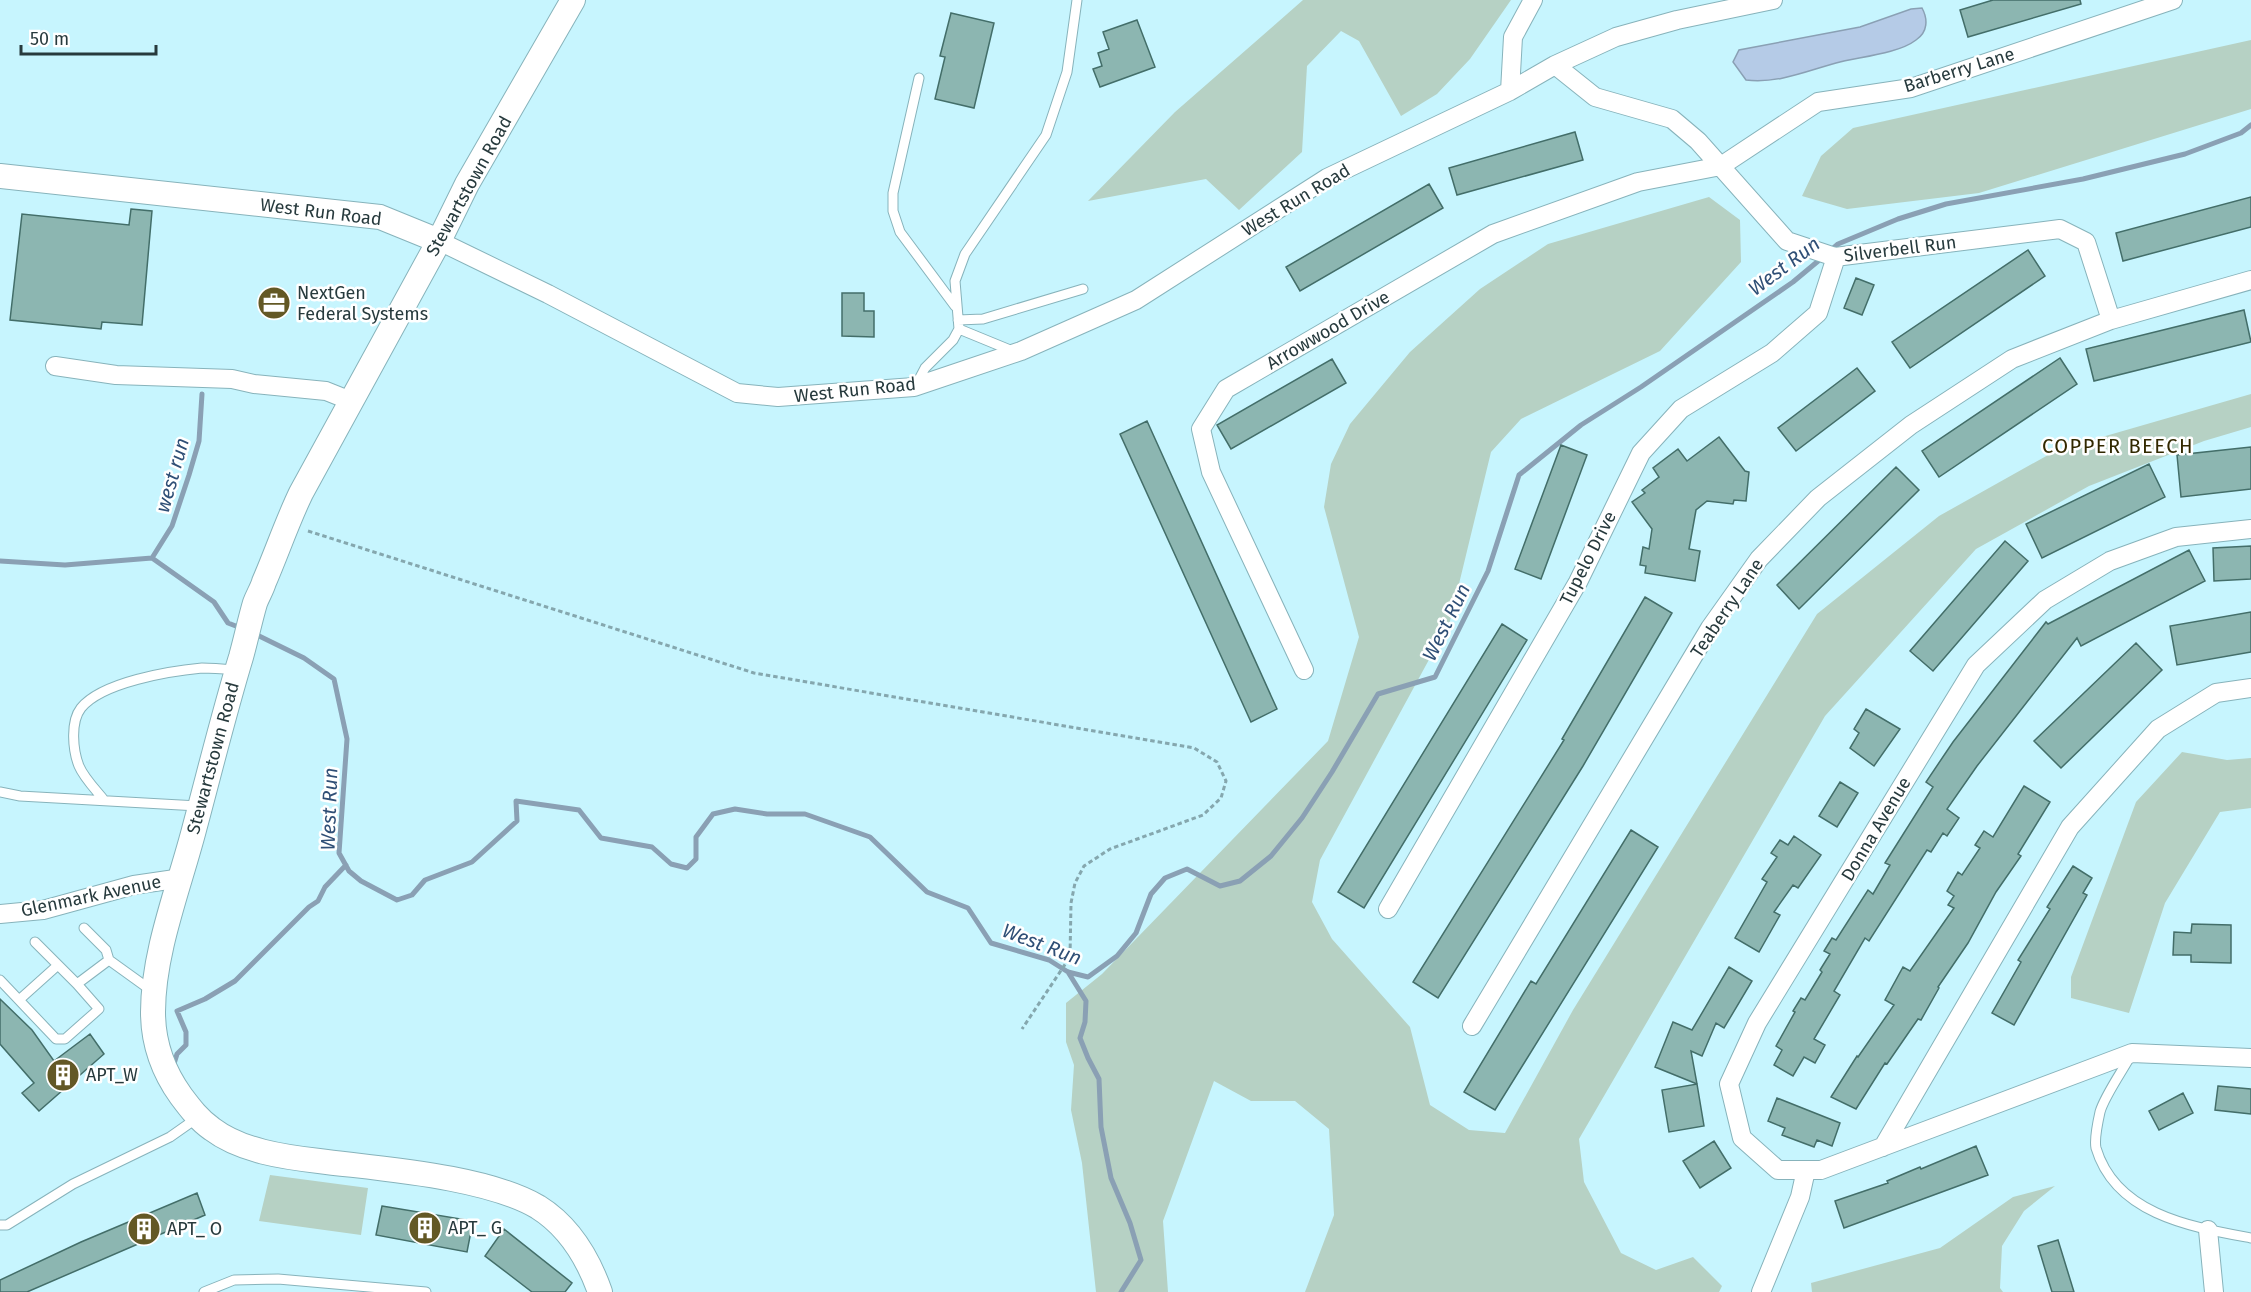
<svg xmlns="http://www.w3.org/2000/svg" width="2251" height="1292" viewBox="0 0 2251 1292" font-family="'Fira Sans',sans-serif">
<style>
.green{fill:#b6d1c4}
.water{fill:#b5cbe7;stroke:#8aa0b4;stroke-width:1.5}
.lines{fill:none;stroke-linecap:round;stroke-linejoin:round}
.stream{stroke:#8aa0b4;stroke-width:5}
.building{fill:#8cb6b1;stroke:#436e69;stroke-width:1.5}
.service-casing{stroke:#87b3bb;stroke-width:11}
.minor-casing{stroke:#87b3bb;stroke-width:20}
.tertiary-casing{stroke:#87b3bb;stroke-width:26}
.path{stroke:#85a7ae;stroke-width:3;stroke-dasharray:4.5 3;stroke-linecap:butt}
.service{stroke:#fff;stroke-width:9}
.minor{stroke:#fff;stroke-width:18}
.tertiary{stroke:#fff;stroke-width:24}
.labels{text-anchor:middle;stroke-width:5;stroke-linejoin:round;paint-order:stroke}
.street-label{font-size:18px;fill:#273a3d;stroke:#fff}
.poi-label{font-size:18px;fill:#273a3d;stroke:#fff;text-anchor:start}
.water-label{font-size:20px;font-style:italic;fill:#2f4f76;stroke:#fff}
.neighbourhood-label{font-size:20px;letter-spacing:1.5px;fill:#322900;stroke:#fff}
</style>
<rect width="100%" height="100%" fill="#c7f5fe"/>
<path class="green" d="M 1303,0 L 1511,0 L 1470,59 L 1437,94 L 1401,116 L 1359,41 L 1341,31 L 1307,66 L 1302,152 L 1239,210 L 1206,179 L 1088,201 L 1175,112 Z
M 2251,40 L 2251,109 L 1979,193 L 1847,209 L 1802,196 L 1821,156 L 1853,128 Z
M 1709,197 L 1740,220 L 1741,262 L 1660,351 L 1521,419 L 1491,452 L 1450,621 L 1320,860 L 1312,902 L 1332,939 L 1410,1027 L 1430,1105 L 1469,1130 L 1505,1133 L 1573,1010 L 1817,614 L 1939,516 L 2057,450 L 2251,394 L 2251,427 L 2204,441 L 2089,486 L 1976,549 L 1825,716 L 1579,1139 L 1584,1182 L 1621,1253 L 1656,1270 L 1693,1257 L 1722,1286 L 1719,1292 L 1305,1292 L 1334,1215 L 1329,1129 L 1295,1101 L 1251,1101 L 1214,1081 L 1163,1221 L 1168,1292 L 1096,1292 L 1082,1163 L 1071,1110 L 1074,1065 L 1066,1042 L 1066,1003 L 1102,974 L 1328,741 L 1359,637 L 1324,507 L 1331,464 L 1350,424 L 1410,352 L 1480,289 L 1548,244 Z
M 2182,752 L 2227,760 L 2251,758 L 2251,808 L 2220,812 L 2165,903 L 2129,1013 L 2071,998 L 2071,977 L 2136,802 Z
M 270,1175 L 368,1188 L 361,1235 L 259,1221 Z
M 2055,1186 L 2024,1211 L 2002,1246 L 2000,1288 L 2003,1292 L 1812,1292 L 1811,1283 L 1940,1248 L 2013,1197 Z"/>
<path class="water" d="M 1922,8 C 1928,19 1928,32 1916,40 C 1898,54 1858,57 1836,63 C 1807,71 1777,84 1746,80 L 1733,62 L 1739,50 L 1860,27 L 1911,9 Z"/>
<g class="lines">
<path class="stream" d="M 1830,251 L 1838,244 L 1898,219 L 1946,204 L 2083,179 L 2185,154 L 2241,133 L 2251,125
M 152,558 L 172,526 L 189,475 L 199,441 L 202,394
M 0,561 L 65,565 L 152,558 L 214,602 L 228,623 L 241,628
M 253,633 L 304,658 L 334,679 L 347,739 L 339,853 L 349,871 L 361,881 L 397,900 L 412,895 L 425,880 L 472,862 L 517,821 L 516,801 L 579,810 L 601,838 L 652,847 L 671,864 L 687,868 L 696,859 L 696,837 L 713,814 L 735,809 L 767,814 L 805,814 L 870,837 L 927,892 L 968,908 L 991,943 L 1049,960 L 1068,972 L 1088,977 L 1117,956 L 1136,933 L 1151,894 L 1165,878 L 1187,869 L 1220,886 L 1240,881 L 1271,856 L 1302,818 L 1332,772 L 1378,694 L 1435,677 L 1488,571 L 1519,475 L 1581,425 L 1641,387 L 1793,282 L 1823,257
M 1068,972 L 1086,1001 L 1085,1022 L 1080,1038 L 1088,1058 L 1099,1079 L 1101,1127 L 1111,1178 L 1130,1223 L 1141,1260 L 1121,1292
M 173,1067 L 177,1054 L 186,1045 L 186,1032 L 177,1011 L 205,999 L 235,981 L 309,907 L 318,901 L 325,887 L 346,865"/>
</g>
<path class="building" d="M 1993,0 L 2080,0 L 2081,4 L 1968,37 L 1960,10 Z
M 951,13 L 994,23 L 974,108 L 935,99 L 945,57 L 940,56 Z
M 1137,20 L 1155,67 L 1100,87 L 1093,69 L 1102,66 L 1098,53 L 1109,49 L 1103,32 Z
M 1575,132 L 1583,160 L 1457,195 L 1449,168 Z
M 1429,184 L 1443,208 L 1300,291 L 1286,267 Z
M 2251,197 L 2251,227 L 2123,261 L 2116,233 Z
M 131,209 L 152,211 L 142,325 L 102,322 L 101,329 L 10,320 L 22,214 L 129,225 Z
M 2028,250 L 2045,276 L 1910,368 L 1892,342 Z
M 1856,278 L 1874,285 L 1862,315 L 1844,308 Z
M 842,293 L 864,293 L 864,311 L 874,311 L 874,337 L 842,336 Z
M 2244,310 L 2251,342 L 2094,381 L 2086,349 Z
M 2060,358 L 2077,384 L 1939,477 L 1922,451 Z
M 1332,359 L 1346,383 L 1231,449 L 1217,425 Z
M 1857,368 L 1875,391 L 1796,451 L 1778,428 Z
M 1147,421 L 1277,709 L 1251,722 L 1120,434 Z
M 1719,437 L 1745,471 L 1749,472 L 1746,501 L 1734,500 L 1733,504 L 1707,501 L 1696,510 L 1689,549 L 1700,551 L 1695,581 L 1645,573 L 1646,566 L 1640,565 L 1643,547 L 1649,549 L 1652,529 L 1632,502 L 1645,493 L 1642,490 L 1659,477 L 1653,468 L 1678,449 L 1687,461 Z
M 1561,445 L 1587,455 L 1541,579 L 1515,569 Z
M 2251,447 L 2251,489 L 2181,497 L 2177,455 Z
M 2149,464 L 2165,497 L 2042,558 L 2026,524 Z
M 1896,467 L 1919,490 L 1799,609 L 1777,585 Z
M 2005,541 L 2028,561 L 1933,671 L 1910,651 Z
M 2251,546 L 2251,579 L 2214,581 L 2213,548 Z
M 2189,550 L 2205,581 L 2081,646 L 2077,638 L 1977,766 L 1947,809 L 1959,818 L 1947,836 L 1943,833 L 1931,852 L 1927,850 L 1869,941 L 1865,938 L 1834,991 L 1840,995 L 1814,1039 L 1825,1045 L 1815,1063 L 1804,1057 L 1793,1076 L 1774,1065 L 1782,1050 L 1776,1046 L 1795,1012 L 1793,1011 L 1801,998 L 1805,1000 L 1822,972 L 1820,970 L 1830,954 L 1824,951 L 1832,938 L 1836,940 L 1868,890 L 1873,894 L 1890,865 L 1885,863 L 1933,787 L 1926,782 L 1953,742 L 2046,622 L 2048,624 Z
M 1645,597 L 1672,613 L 1583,766 L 1438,998 L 1413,982 L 1564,740 L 1562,739 Z
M 2251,612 L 2251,652 L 2177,665 L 2170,626 Z
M 1502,624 L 1527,640 L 1364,908 L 1338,892 Z
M 2136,643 L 2162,670 L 2061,768 L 2034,741 Z
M 1866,709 L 1900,729 L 1874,766 L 1850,748 L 1859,733 L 1854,729 Z
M 1840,782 L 1858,793 L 1837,827 L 1819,816 Z
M 2024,786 L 2050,802 L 2018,854 L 2021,856 L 1996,892 L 1968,943 L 1938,987 L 1939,988 L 1921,1020 L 1918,1019 L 1887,1064 L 1885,1063 L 1856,1109 L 1831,1097 L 1857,1056 L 1858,1057 L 1894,1005 L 1885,1000 L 1903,967 L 1910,971 L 1954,908 L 1948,905 L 1954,896 L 1947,891 L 1958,872 L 1962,875 L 1980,848 L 1975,845 L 1984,831 L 1993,837 Z
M 1631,830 L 1658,847 L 1495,1110 L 1464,1092 L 1531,981 L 1536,984 Z
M 1794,836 L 1821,855 L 1798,888 L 1793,885 L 1774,912 L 1780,915 L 1759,952 L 1735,938 L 1767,882 L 1762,879 L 1777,857 L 1771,853 L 1780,840 L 1788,845 Z
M 2073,866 L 2092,878 L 2083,893 L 2087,895 L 2014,1025 L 1992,1013 L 2021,962 L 2018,960 L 2050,909 L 2047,907 Z
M 2192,924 L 2231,925 L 2231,963 L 2191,962 L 2191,955 L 2173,955 L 2174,932 L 2191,933 Z
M 1729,967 L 1752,981 L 1724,1028 L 1716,1023 L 1702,1056 L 1691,1051 L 1697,1084 L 1655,1067 L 1673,1022 L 1692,1030 Z
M 0,999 L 32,1030 L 54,1061 L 90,1034 L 104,1054 L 39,1111 L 22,1093 L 34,1083 L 0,1044 Z
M 1697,1084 L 1704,1126 L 1669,1132 L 1662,1090 Z
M 2218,1086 L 2251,1089 L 2251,1114 L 2215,1110 Z
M 2183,1093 L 2193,1113 L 2159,1130 L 2149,1111 Z
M 1777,1098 L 1840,1123 L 1832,1146 L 1817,1140 L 1814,1147 L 1782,1135 L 1785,1128 L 1768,1121 Z
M 1714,1141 L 1731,1168 L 1700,1188 L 1683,1161 Z
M 1976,1146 L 1988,1175 L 1844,1228 L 1835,1201 L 1888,1183 L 1887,1181 L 1920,1167 L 1921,1169 Z
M 197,1193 L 205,1215 L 27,1292 L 0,1292 L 0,1280 L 81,1242 Z
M 382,1206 L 473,1221 L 467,1252 L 376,1235 Z
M 504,1229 L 572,1283 L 565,1292 L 532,1292 L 485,1256 Z
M 2058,1240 L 2074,1292 L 2052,1292 L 2038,1246 Z"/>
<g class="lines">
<defs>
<path id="service" d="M 919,78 L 893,193 L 893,211 L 900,232 L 955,306
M 958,320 L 983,319 L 1083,289
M 959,329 L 1015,352
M 916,385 L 925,368 L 953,340 L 959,329 L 955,281 L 965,254 L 1046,135 L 1067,72 L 1077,0
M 0,792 L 20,796 L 198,806
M 104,800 C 96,790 84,778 79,766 C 73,751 70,722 81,708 C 102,682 170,671 202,668 C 213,668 224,669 235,670
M 84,928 L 106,950 L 109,960
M 35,942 L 58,965
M 0,980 L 56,1039 L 65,1039 L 99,1009 L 77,984 L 109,960 L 152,991
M 19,1000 L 58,965 L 77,984
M 2131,1055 C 2123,1070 2104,1097 2100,1112 C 2098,1121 2094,1139 2096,1148 C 2116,1215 2192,1227 2251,1238
M 0,1225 L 7,1225 L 73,1184 L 170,1137 L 197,1118
M 204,1292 L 234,1280 L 278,1279 L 426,1292"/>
<path id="minor" d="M 1555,65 L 1595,97 L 1672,119 L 1698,141 L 1787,241 L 1835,257 L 2060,229 L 2086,242 L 2111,320
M 1510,91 L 1513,37 L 1533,0
M 439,241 L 548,294 L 737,393 L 778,397 L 914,387 L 1021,351 L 1136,300 L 1327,178 L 1510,91 L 1555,65 L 1616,37 L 1677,20 L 1773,0
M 55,366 L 116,375 L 232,379 L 254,384 L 326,391 L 351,401
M 2251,529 L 2176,537 L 2110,561 L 2045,600 L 1976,665 L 1757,1023 L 1729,1084 L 1742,1138 L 1778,1170 L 1821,1170 L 2132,1053 L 2251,1058
M 1304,670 L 1211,472 L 1201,429 L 1226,389 L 1493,234 L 1638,182 L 1721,166 L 1818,102 L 1911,88 L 2173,0
M 1388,909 L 1578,582 L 1641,453 L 1681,409 L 1772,353 L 1818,313 L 1836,257
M 0,914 L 43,910 L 134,885 L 182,878
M 1472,1026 L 1710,628 L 1759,559 L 1818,498 L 1911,425 L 2012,359 L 2111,320 L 2251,280
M 1883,1147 L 2070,827 L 2158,729 L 2216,693 L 2251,688
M 2208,1230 L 2214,1292
M 1761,1292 L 1800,1197 L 1806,1170"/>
<path id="tertiary" d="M 573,0 L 467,184 L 439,241 L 301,493 C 287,522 277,552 264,582 C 262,589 258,595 255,603 C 250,620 246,639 241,657 C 224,713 210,770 195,826 C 180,885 153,951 153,1012 C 153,1043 163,1071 181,1096 C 190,1108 199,1120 212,1129 C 241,1151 284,1157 319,1161 C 381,1169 485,1176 538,1207 C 570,1227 588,1258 600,1292
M 0,176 L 380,217 L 439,241"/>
</defs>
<use href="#service" class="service-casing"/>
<use href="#minor" class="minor-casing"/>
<use href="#tertiary" class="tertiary-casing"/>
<path class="path" d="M 308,531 L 754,673 L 1194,748 L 1217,762 L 1226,781 L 1221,798 L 1203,815 L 1110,849 L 1084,866 L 1075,883 L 1071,903 L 1070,957 L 1022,1029"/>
<use href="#service" class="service"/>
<use href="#minor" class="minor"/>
<use href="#tertiary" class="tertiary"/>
</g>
<defs>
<symbol id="office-disc" viewBox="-11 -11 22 22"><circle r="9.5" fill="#635825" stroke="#fff"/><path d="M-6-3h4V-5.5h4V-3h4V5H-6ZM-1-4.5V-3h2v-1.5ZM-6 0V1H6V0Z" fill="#fff"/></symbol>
<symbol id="building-disc" viewBox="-11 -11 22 22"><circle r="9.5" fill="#635825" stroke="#fff"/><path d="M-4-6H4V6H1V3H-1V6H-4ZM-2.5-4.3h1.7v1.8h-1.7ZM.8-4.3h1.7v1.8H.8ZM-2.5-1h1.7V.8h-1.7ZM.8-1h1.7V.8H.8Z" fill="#fff"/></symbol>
</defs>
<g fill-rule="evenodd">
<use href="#office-disc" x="255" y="284" width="38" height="38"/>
<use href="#building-disc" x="44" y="1056" width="38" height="38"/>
<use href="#building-disc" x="406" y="1209" width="38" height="38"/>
<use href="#building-disc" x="125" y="1210" width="38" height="38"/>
</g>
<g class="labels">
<g class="street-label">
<text transform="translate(1959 70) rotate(-17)" y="6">Barberry Lane</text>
<text transform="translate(469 186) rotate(-61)" y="6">Stewartstown Road</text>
<text transform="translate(1296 200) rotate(-31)" y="6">West Run Road</text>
<text transform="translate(321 212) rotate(7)" y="6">West Run Road</text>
<text transform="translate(1900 249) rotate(-7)" y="6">Silverbell Run</text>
<text transform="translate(1328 330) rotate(-30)" y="6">Arrowwood Drive</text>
<text transform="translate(855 390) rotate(-6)" y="6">West Run Road</text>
<text transform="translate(1588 558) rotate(-63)" y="6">Tupelo Drive</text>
<text transform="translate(1727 608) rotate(-56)" y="6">Teaberry Lane</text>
<text transform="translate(213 758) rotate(-75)" y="6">Stewartstown Road</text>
<text transform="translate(1876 829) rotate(-59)" y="6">Donna Avenue</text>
<text transform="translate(91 896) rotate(-12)" y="6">Glenmark Avenue</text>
</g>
<g class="poi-label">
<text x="297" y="299">NextGen<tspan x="297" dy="21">Federal Systems</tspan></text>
<text x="86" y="1081">APT_W</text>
<text x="448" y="1234">APT_ G</text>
<text x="167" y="1235">APT_ O</text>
</g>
<g class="water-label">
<text transform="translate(1784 266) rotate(-37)" y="7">West Run</text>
<text transform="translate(172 475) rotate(-74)" y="7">west run</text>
<text transform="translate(1446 622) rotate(-64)" y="7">West Run</text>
<text transform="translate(329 809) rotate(-88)" y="7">West Run</text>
<text transform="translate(1042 944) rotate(21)" y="7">West Run</text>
</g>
<g class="neighbourhood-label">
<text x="2118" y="453">COPPER BEECH</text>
</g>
</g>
<path d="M21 45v9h135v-9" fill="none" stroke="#273a3d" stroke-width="3"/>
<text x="30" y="45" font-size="18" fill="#273a3d" stroke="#ffffff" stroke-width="4.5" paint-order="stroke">50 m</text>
</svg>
